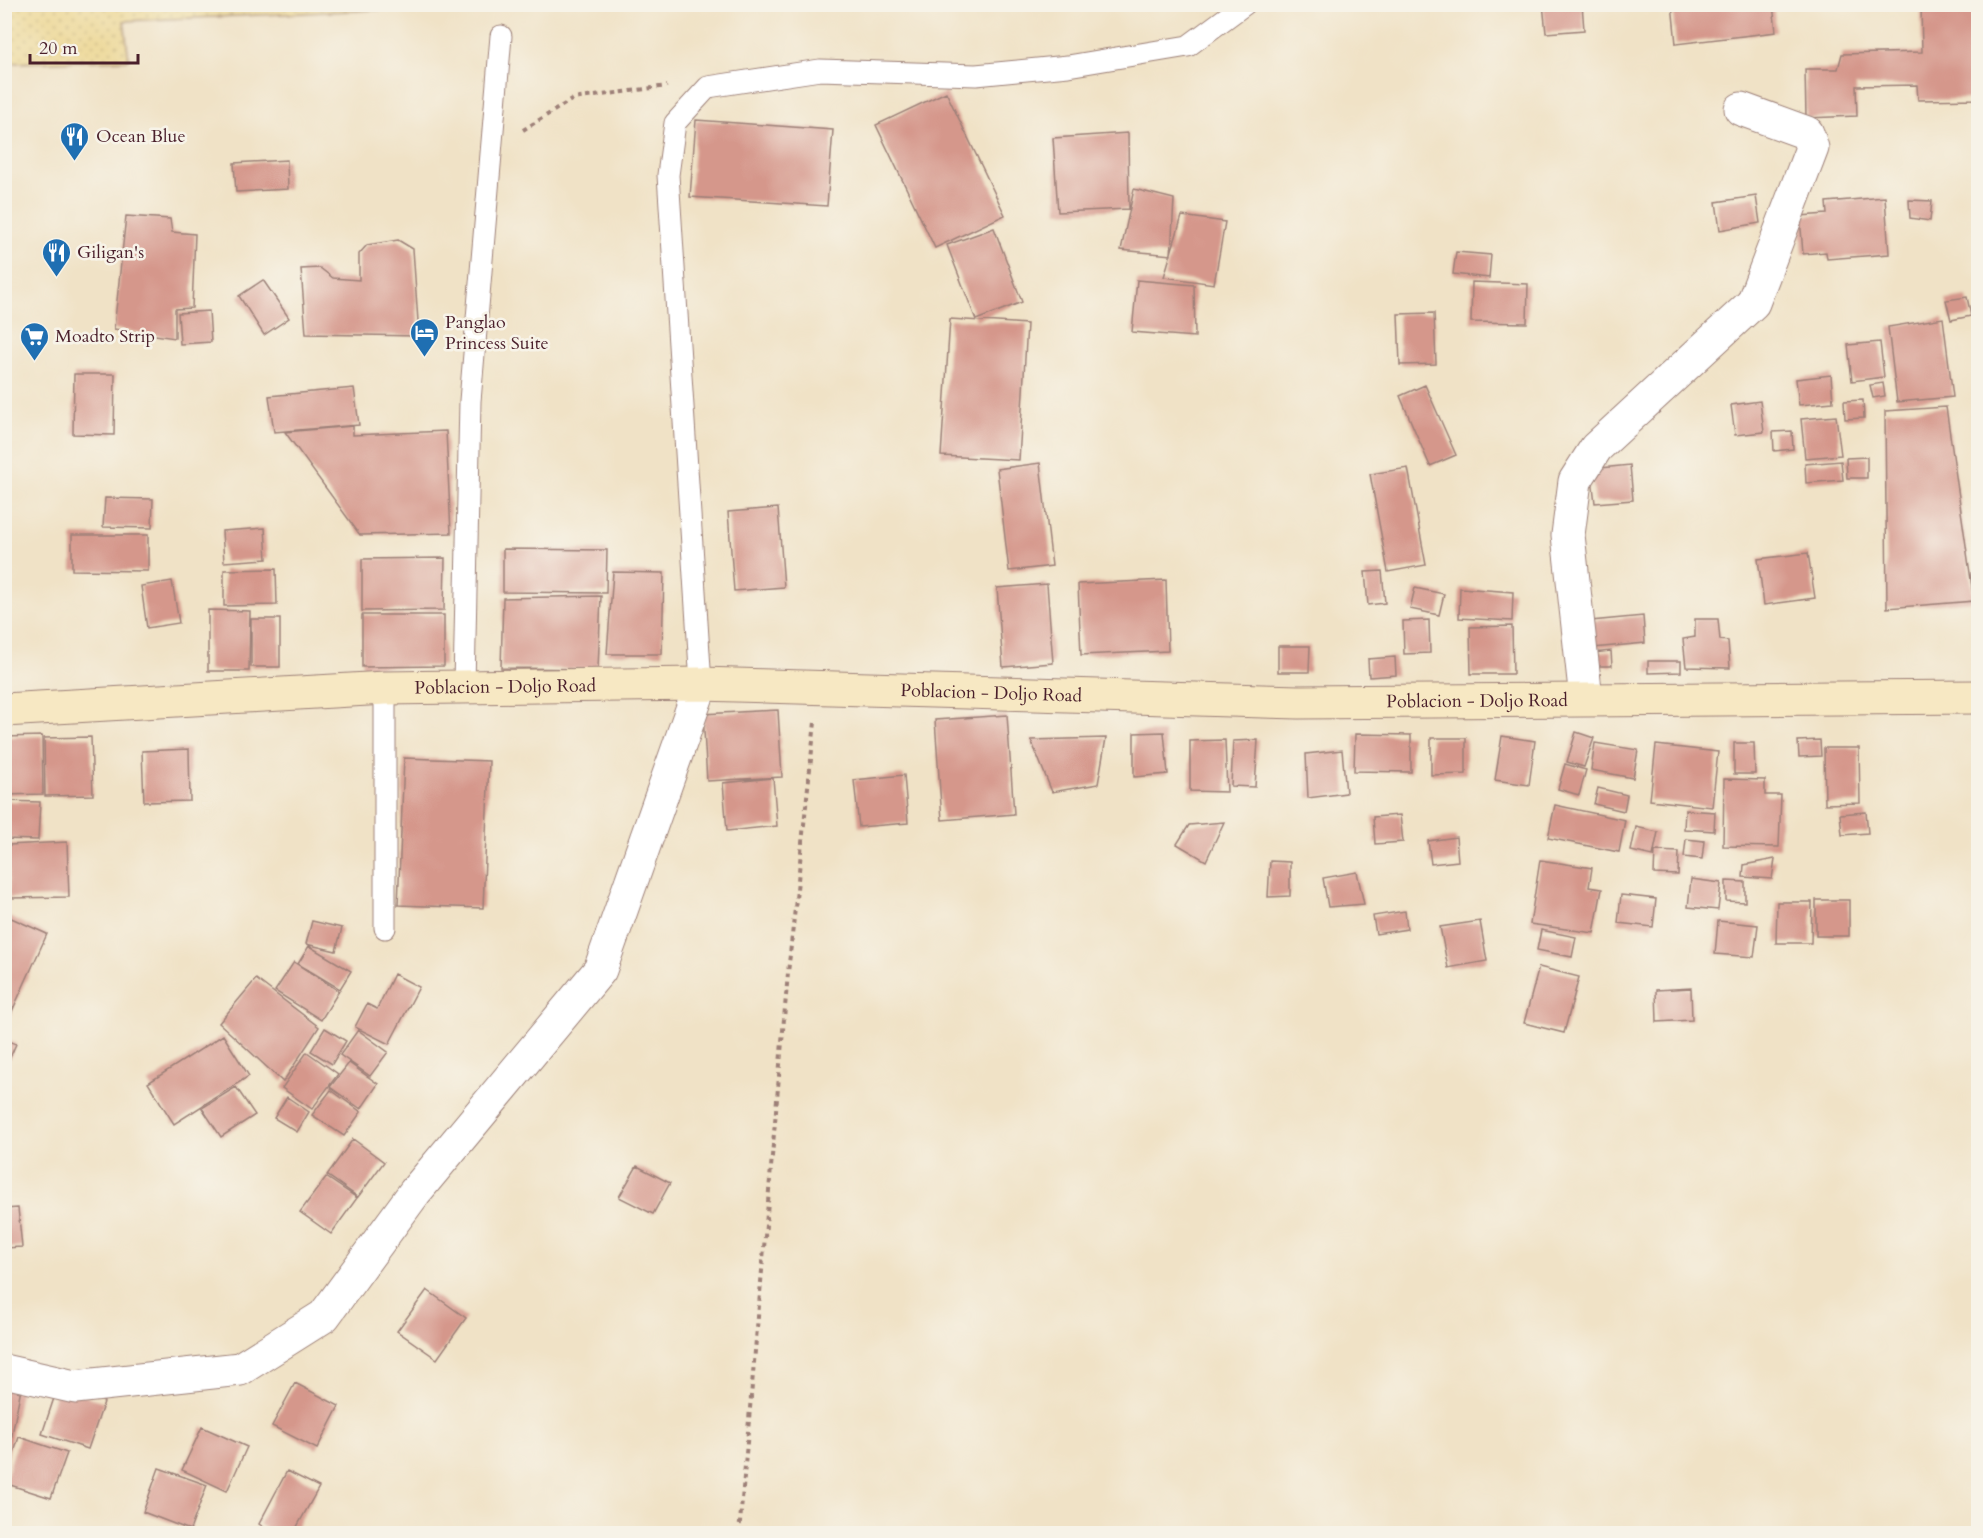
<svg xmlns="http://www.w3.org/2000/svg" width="1983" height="1538" viewBox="0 0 1983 1538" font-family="Cardo,serif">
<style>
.sand{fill:url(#sand-dots);stroke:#9c7c64;stroke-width:1.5}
.building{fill:#d5978b}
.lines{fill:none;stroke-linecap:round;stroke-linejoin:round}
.lane-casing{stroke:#9d8078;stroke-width:23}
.street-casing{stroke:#9d8078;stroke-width:35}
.secondary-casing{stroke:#9d8078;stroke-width:35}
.path{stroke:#9d8078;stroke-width:4;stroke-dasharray:4.5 4.5;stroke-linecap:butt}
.lane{stroke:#fff;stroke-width:21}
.street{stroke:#fff;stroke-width:33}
.secondary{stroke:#f7e8c3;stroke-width:33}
.labels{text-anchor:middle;stroke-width:5;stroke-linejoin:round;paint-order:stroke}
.poi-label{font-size:18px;fill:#4a1f2b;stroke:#f7f3e8;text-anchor:start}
.street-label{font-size:18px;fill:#4a1f2b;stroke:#f7f3e8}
</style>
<defs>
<pattern id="sand-dots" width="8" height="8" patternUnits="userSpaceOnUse" patternTransform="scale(1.5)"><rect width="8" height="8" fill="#eeda9e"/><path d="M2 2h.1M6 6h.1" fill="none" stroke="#cebb88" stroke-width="1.8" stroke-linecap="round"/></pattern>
</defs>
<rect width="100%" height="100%" fill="#f7f3e8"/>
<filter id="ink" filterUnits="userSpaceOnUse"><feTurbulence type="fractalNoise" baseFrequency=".0167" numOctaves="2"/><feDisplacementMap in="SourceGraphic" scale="12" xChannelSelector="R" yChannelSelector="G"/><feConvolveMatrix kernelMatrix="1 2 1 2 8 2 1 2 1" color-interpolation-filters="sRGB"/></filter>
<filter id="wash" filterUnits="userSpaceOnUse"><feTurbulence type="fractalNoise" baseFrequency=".008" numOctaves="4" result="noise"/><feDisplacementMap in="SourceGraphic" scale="24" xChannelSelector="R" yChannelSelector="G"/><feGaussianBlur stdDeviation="1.35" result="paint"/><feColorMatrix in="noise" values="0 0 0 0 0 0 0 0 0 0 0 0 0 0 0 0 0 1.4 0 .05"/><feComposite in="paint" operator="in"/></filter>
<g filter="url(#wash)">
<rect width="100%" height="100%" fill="#f0e2c6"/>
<path class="sand" d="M 4,5 L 5,4 L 466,5 L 441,7 L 124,21 L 129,60 L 5,63 Z"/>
<g id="blocks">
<path class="building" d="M 1543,4 L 1582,4 L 1584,30 L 1546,33 Z
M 1672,4 L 1773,4 L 1776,32 L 1676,44 Z
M 1921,4 L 1978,4 L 1978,99 L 1918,100 L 1917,85 L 1856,86 L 1857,116 L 1806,118 L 1805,69 L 1838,69 L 1842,54 L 1922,52 Z
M 946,92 L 1005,215 L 935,248 L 876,125 Z
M 696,120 L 833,130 L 827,206 L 690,197 Z
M 1128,133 L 1129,209 L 1058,212 L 1053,138 Z
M 287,160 L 288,189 L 236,192 L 234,163 Z
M 1134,189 L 1174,199 L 1171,255 L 1121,250 Z
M 1756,196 L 1760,223 L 1720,230 L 1716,202 Z
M 1885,197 L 1889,254 L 1827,259 L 1826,252 L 1803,254 L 1800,216 L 1827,214 L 1826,202 Z
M 1909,200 L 1932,201 L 1930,221 L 1910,218 Z
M 126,216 L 170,219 L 172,232 L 195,234 L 192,308 L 175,309 L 175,338 L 114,329 Z
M 1182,216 L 1225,222 L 1214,284 L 1164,277 Z
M 994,228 L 1022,302 L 976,320 L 947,245 Z
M 398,240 L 413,249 L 419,336 L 306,334 L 301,269 L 320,268 L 333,278 L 359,280 L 359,254 L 367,245 Z
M 1456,252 L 1491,255 L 1489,278 L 1453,274 Z
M 263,280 L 289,318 L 264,335 L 239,296 Z
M 1137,280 L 1194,285 L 1195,337 L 1132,332 Z
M 1472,282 L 1528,284 L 1527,323 L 1471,322 Z
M 1967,297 L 1971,316 L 1951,320 L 1946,300 Z
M 209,311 L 211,342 L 180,344 L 178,313 Z
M 1434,313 L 1436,364 L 1400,365 L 1398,314 Z
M 1943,318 L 1953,397 L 1897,402 L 1888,327 Z
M 950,319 L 1027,324 L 1019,460 L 941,456 Z
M 1880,342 L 1884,377 L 1852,381 L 1848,345 Z
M 74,374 L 115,374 L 114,435 L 73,434 Z
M 1831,375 L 1833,402 L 1799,405 L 1796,379 Z
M 1883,383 L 1885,396 L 1873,398 L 1870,385 Z
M 1425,385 L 1456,455 L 1430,466 L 1400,396 Z
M 354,388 L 359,425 L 274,432 L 269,396 Z
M 1863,400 L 1864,418 L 1845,419 L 1844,401 Z
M 1760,401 L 1764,432 L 1735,435 L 1731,405 Z
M 1946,407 L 1974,601 L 1887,608 L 1885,411 Z
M 1836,416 L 1841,455 L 1805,458 L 1801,419 Z
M 353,426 L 353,435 L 446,431 L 451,533 L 360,535 L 285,432 Z
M 1792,431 L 1793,449 L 1774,451 L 1773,432 Z
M 1867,457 L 1867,478 L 1847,478 L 1846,458 Z
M 1841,461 L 1843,480 L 1806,483 L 1805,464 Z
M 1040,463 L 1052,566 L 1009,571 L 997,469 Z
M 1630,465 L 1633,500 L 1595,503 L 1591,469 Z
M 1408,468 L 1426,565 L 1388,572 L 1370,474 Z
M 105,498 L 153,499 L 152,528 L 103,527 Z
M 778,508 L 784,587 L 734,591 L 728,512 Z
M 265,528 L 267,559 L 224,562 L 222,531 Z
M 72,535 L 148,535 L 148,571 L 72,570 Z
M 503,549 L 607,550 L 606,593 L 503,592 Z
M 1808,553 L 1815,598 L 1764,605 L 1758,559 Z
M 445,558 L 444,610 L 362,611 L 362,559 Z
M 276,569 L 277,605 L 224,606 L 224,570 Z
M 1382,571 L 1385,603 L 1368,605 L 1365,572 Z
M 613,572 L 664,573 L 662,654 L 607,654 Z
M 1166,580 L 1168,651 L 1081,655 L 1078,584 Z
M 172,581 L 179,623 L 147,628 L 141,586 Z
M 1047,584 L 1053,663 L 1003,667 L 997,588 Z
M 1415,588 L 1444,594 L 1439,615 L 1410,609 Z
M 1460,588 L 1513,592 L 1512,621 L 1459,618 Z
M 601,596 L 598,669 L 501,668 L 503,598 Z
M 208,610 L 250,611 L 249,671 L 208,671 Z
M 362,615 L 444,615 L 444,666 L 362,667 Z
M 1643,616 L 1645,643 L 1593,648 L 1591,621 Z
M 251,619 L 280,619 L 280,667 L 251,667 Z
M 1695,619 L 1718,619 L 1720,640 L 1728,641 L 1730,668 L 1686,667 L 1683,639 L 1695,637 Z
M 1429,620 L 1430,653 L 1404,654 L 1403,621 Z
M 1512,626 L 1513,674 L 1471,674 L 1470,627 Z
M 1278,646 L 1310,646 L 1309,672 L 1278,672 Z
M 1611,651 L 1612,666 L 1594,666 L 1593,653 Z
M 1395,657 L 1396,675 L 1369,677 L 1368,659 Z
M 1648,661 L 1681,661 L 1681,672 L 1648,673 Z
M 778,710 L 782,777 L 707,781 L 703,714 Z
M 1007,715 L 1014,814 L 942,820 L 935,720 Z
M 1164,732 L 1168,774 L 1134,777 L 1134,733 Z
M 1576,732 L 1594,738 L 1584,767 L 1567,762 Z
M 1355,734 L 1411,735 L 1411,772 L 1354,771 Z
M 42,736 L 43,794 L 4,795 L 4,737 Z
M 1502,736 L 1535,741 L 1529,785 L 1495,780 Z
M 91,737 L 93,795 L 45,796 L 44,738 Z
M 1106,738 L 1098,784 L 1052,792 L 1031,740 Z
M 1431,738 L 1466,738 L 1466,774 L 1431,775 Z
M 1225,740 L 1227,792 L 1190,791 L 1190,741 Z
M 1258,740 L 1255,787 L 1231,786 L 1233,741 Z
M 1820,740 L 1821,756 L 1799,757 L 1798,741 Z
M 1595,743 L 1638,750 L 1633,778 L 1591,770 Z
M 1734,743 L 1754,743 L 1755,774 L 1734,774 Z
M 1656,745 L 1718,752 L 1712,807 L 1650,800 Z
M 1824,748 L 1859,748 L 1860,803 L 1825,804 Z
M 189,749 L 190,801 L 144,802 L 142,751 Z
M 1342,750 L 1346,793 L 1308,798 L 1306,754 Z
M 404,758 L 489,761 L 483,908 L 398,905 Z
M 1565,764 L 1586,770 L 1579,795 L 1558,789 Z
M 904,775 L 908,823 L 859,827 L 854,780 Z
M 773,778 L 777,826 L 727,831 L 723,783 Z
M 1724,779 L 1765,780 L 1765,795 L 1781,795 L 1779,847 L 1723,846 Z
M 1598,788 L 1627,795 L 1624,811 L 1594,804 Z
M 4,801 L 40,802 L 38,840 L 4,839 Z
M 1555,805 L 1625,820 L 1619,852 L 1548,838 Z
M 1685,810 L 1715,812 L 1714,831 L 1684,829 Z
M 1866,812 L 1868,833 L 1842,835 L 1840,814 Z
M 1400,815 L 1403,842 L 1375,844 L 1373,817 Z
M 1224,822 L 1206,861 L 1177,844 L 1189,825 Z
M 1636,827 L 1658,832 L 1653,856 L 1631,851 Z
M 1456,837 L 1458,861 L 1431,864 L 1428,841 Z
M 1686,839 L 1704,841 L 1702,859 L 1684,857 Z
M 67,842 L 69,897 L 9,898 L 8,845 Z
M 1655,851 L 1679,852 L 1678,875 L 1654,874 Z
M 1775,859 L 1772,879 L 1743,877 L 1744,865 Z
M 1540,860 L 1592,868 L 1589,887 L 1602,889 L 1594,933 L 1530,924 Z
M 1270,861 L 1290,862 L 1290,896 L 1268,897 Z
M 1357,872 L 1364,904 L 1328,907 L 1323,878 Z
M 1691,879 L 1721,883 L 1718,910 L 1688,907 Z
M 1726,881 L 1745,882 L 1745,902 L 1726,901 Z
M 1621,895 L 1656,899 L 1653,927 L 1618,923 Z
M 1816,900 L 1849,900 L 1849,936 L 1816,936 Z
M 1777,902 L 1812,902 L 1811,943 L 1776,943 Z
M 1405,911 L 1407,929 L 1376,934 L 1373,916 Z
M 9,917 L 47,934 L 4,1029 L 4,928 Z
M 312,921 L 342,928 L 336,951 L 306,944 Z
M 1480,921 L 1487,961 L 1448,968 L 1440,927 Z
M 1718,921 L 1758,925 L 1754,957 L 1715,954 Z
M 1541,930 L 1576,937 L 1572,957 L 1537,950 Z
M 309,946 L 351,971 L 340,989 L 298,964 Z
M 294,962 L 339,991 L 321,1020 L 275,991 Z
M 1539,967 L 1579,977 L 1564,1033 L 1524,1023 Z
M 394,974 L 419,987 L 389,1044 L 355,1027 L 367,1004 L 377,1009 Z
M 256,979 L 319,1027 L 283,1082 L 219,1023 Z
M 1691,988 L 1692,1020 L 1657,1022 L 1656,990 Z
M 325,1028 L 346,1041 L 332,1064 L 311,1051 Z
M 358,1030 L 388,1052 L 370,1076 L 340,1055 Z
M 223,1035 L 249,1076 L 174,1124 L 148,1083 Z
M 4,1039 L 16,1044 L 4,1071 Z
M 307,1052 L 338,1074 L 312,1109 L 282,1088 Z
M 349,1063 L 378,1084 L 361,1109 L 330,1087 Z
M 236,1087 L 255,1115 L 221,1137 L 202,1108 Z
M 331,1090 L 361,1112 L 344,1136 L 312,1115 Z
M 287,1097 L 309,1112 L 297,1132 L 274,1118 Z
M 353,1139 L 384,1162 L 358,1197 L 327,1175 Z
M 637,1166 L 670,1183 L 653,1214 L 619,1197 Z
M 326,1177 L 357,1198 L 331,1234 L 300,1212 Z
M 18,1208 L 22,1247 L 4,1248 L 4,1209 Z
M 427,1290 L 466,1318 L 437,1359 L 397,1331 Z
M 295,1383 L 339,1406 L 317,1449 L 272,1426 Z
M 4,1385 L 21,1388 L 6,1466 L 4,1465 Z
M 58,1386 L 104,1402 L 88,1449 L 42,1434 Z
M 202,1427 L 247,1447 L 227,1491 L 182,1470 Z
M 19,1437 L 67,1453 L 51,1498 L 4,1483 Z
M 159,1468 L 207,1485 L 190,1530 L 143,1512 Z
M 287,1471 L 319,1487 L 293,1534 L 274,1534 L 259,1524 Z"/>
</g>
</g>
<g filter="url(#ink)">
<use href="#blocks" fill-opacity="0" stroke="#9d8078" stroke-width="1.5"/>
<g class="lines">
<defs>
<path id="lane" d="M 701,684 L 668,175 L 675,123 L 708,87 L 820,70 L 976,75 L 1068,66 L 1188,46 L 1245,4
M 464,686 L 470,401 L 501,36
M 385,928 L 385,688"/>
<path id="street" d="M 1586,699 L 1568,535 L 1575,481 L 1596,448 L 1753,303 L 1812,148 L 1807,133 L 1741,109
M 4,1371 L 75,1387 L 240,1369 L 324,1316 L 415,1192 L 600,970 L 701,684"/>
<g id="secondary">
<path id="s1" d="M 4,710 L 385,688 L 701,684 L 1298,702 L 1978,697"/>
</g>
</defs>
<use href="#lane" class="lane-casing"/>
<use href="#street" class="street-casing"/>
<use href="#secondary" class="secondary-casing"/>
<path class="path" d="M 523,130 L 573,99 L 667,86
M 739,1534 L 788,973 L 815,722"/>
<use href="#lane" class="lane"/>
<use href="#street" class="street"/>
<use href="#secondary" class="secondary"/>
</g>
</g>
<defs>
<symbol id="restaurant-pin" viewBox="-11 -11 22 30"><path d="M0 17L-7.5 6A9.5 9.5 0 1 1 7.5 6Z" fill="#1f6fb2" stroke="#f7f3e8"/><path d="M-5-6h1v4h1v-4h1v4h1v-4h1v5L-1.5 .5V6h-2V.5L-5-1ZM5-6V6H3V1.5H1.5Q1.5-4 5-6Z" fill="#fff"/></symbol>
<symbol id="hotel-pin" viewBox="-11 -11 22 30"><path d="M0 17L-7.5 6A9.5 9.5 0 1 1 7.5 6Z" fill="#1f6fb2" stroke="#f7f3e8"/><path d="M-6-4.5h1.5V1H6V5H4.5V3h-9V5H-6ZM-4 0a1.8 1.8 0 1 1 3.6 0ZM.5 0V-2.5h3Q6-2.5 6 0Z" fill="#fff"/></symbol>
<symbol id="supermarket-pin" viewBox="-11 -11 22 30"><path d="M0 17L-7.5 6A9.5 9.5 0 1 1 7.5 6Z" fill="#1f6fb2" stroke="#f7f3e8"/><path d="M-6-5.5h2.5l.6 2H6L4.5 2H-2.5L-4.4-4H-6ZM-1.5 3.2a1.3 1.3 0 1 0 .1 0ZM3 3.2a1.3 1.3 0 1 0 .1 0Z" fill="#fff"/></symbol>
</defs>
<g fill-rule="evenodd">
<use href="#restaurant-pin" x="58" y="120" width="33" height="45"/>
<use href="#restaurant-pin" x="40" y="236" width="33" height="45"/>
<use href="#hotel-pin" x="408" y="316" width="33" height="45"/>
<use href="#supermarket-pin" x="18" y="320" width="33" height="45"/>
</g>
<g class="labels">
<g class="poi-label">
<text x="96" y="142">Ocean Blue</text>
<text x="77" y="258">Giligan's</text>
<text x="445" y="328">Panglao<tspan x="445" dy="21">Princess Suite</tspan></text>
<text x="55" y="342">Moadto Strip</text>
</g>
<g class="street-label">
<text dy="6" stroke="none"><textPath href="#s1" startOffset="502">Poblacion - Doljo Road</textPath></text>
<text dy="6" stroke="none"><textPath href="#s1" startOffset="988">Poblacion - Doljo Road</textPath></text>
<text dy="6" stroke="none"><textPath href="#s1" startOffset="1474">Poblacion - Doljo Road</textPath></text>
</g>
</g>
<rect width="1983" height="1538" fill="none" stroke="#f7f3e8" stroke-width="24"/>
<path d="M30 54v9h108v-9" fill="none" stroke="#4a1f2b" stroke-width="3"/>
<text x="39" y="54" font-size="18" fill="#4a1f2b" stroke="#f7f3e8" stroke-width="4.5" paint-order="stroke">20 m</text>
</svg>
